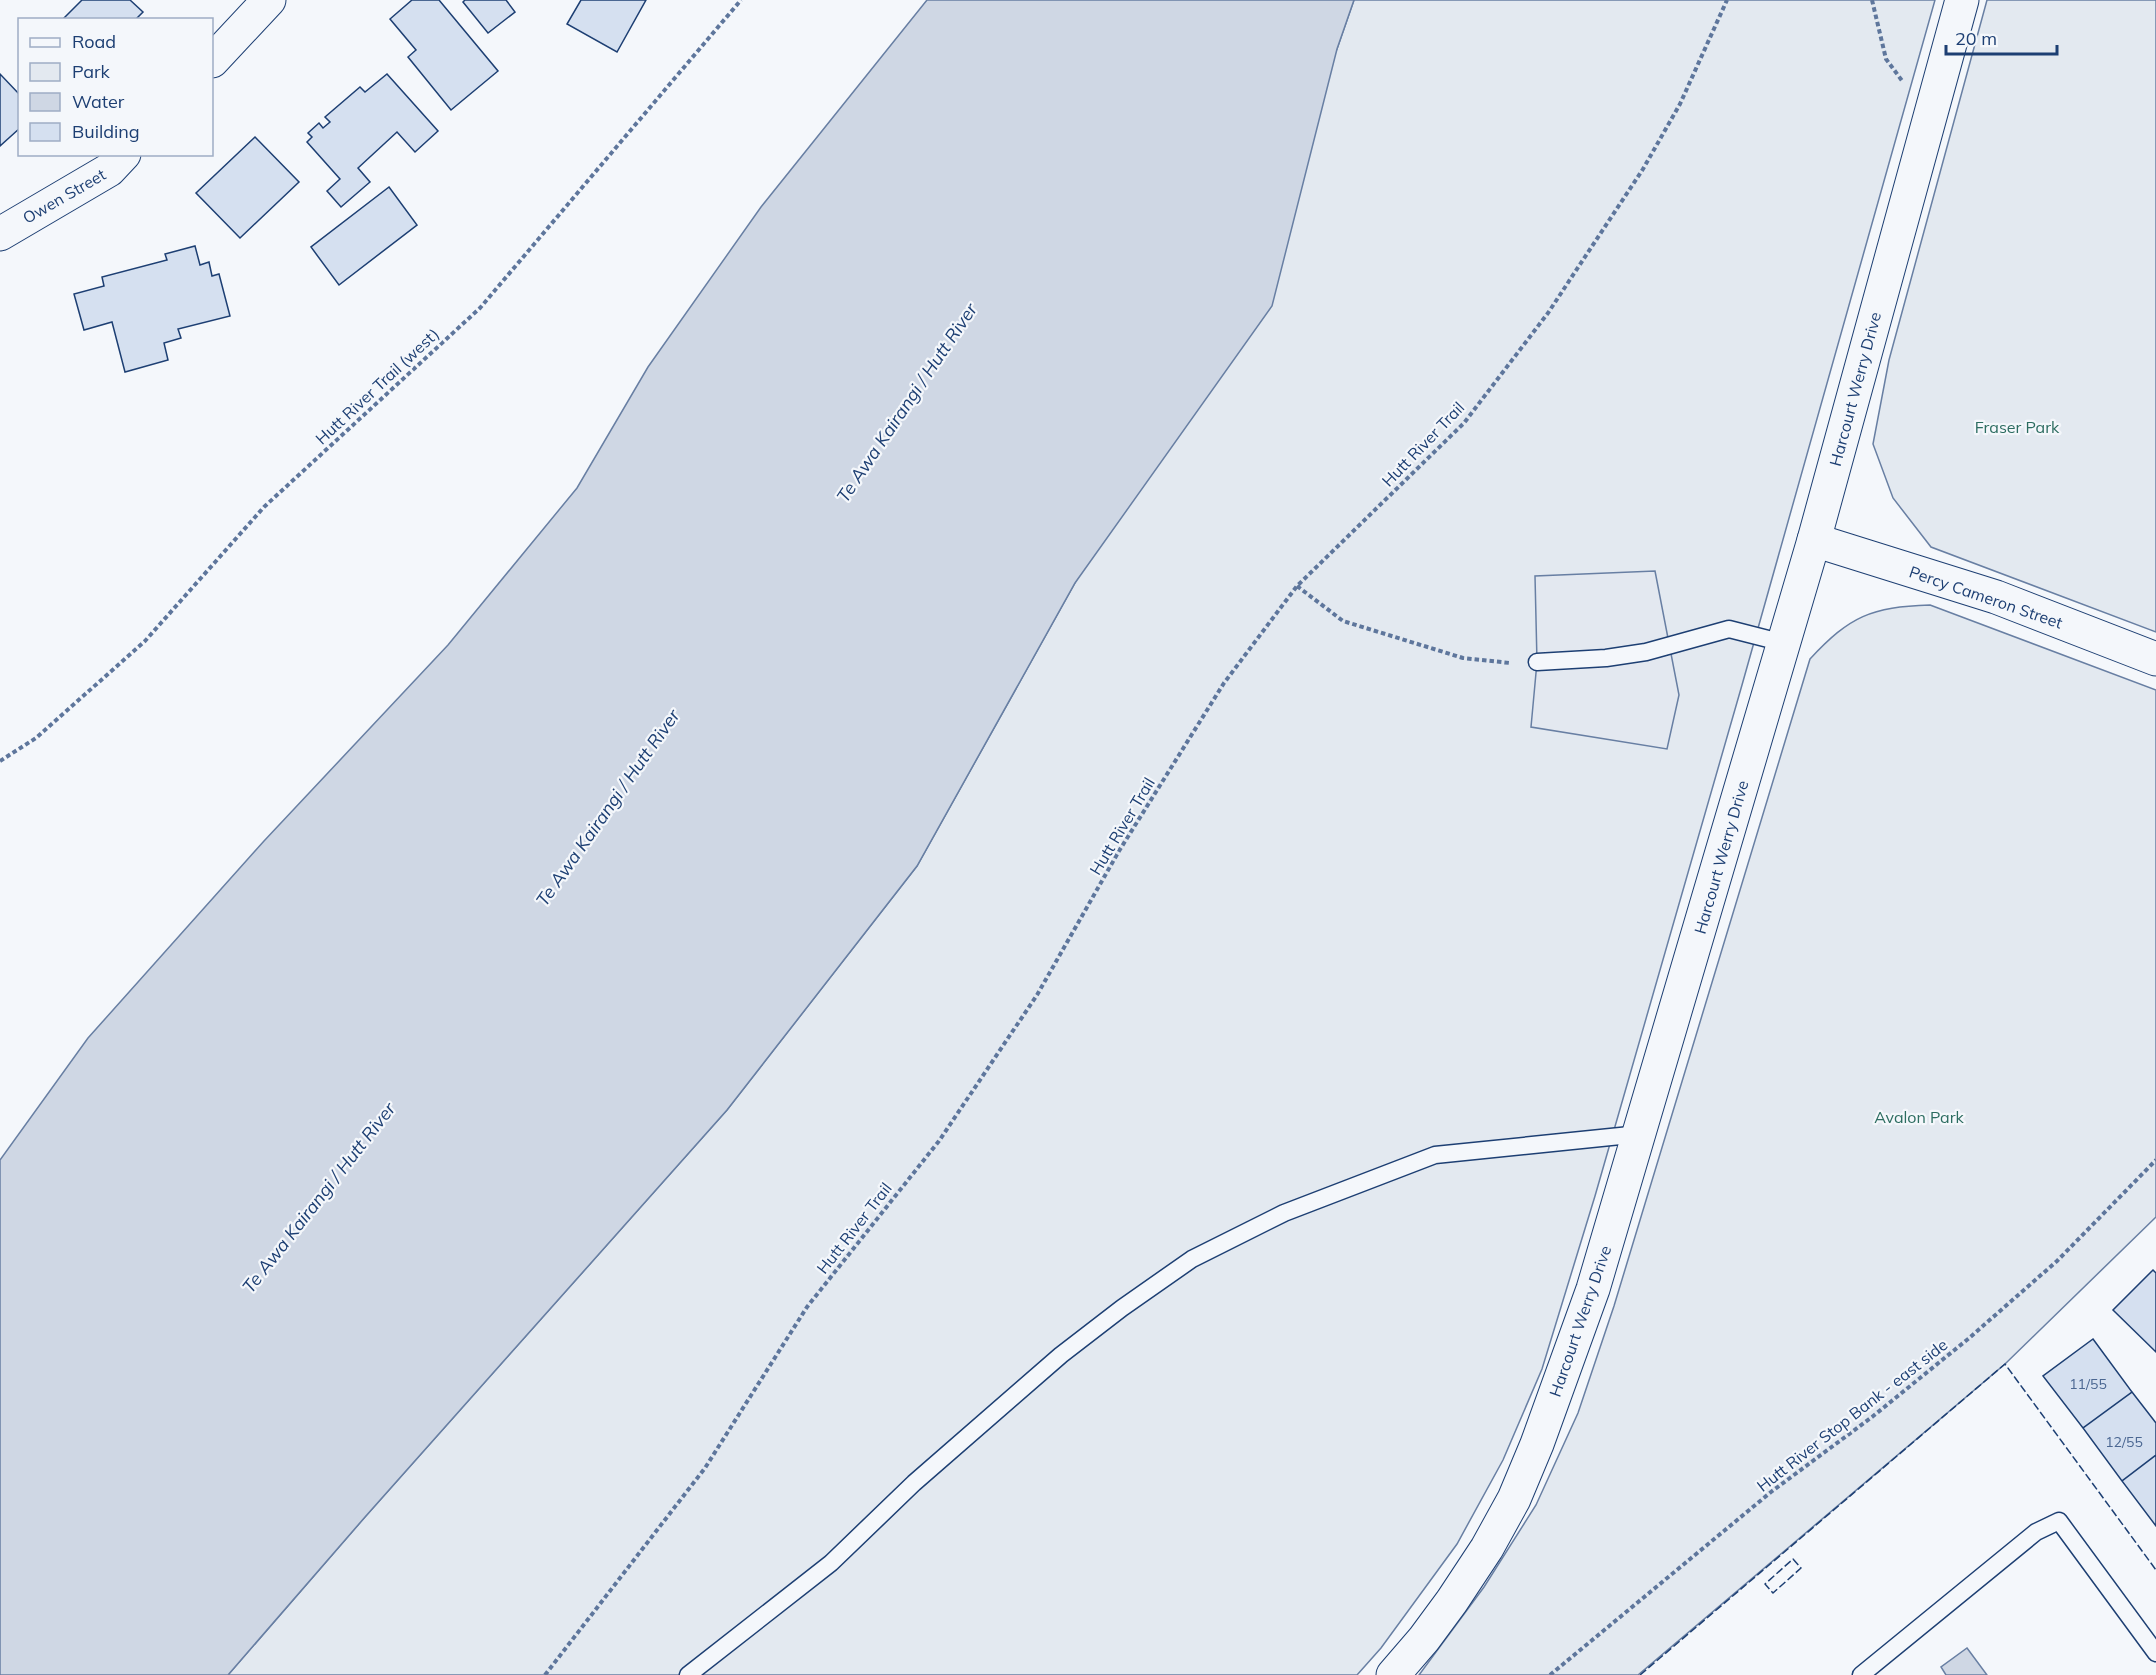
<svg xmlns="http://www.w3.org/2000/svg" width="2156" height="1675" viewBox="0 0 2156 1675" font-family="Mulish,sans-serif">
<style>
.green{fill:#e3e9f0;stroke:#687fa3;stroke-width:1.5}
.parking{fill:#e3e8f0;stroke:#687fa3;stroke-width:1.5}
.water{fill:#cfd7e4;stroke:#687fa3;stroke-width:1.5}
.building{fill:#d5e0f0;stroke:#1d3f73;stroke-width:1.5}
.lines{fill:none;stroke-linecap:round;stroke-linejoin:round}
.service-casing{stroke:#1d3f73;stroke-width:19}
.minor-casing{stroke:#1d3f73;stroke-width:35}
.tertiary-casing{stroke:#1d3f73;stroke-width:35}
.secondary-casing{stroke:#1d3f73;stroke-width:35}
.path{stroke:#5e769c;stroke-width:4;stroke-dasharray:4.5 3;stroke-linecap:butt}
.service{stroke:#f4f7fb;stroke-width:16}
.minor{stroke:#f4f7fb;stroke-width:33}
.tertiary{stroke:#f4f7fb;stroke-width:33}
.secondary{stroke:#f4f7fb;stroke-width:33}
.fence{stroke:#1d3f73;stroke-width:1.5;stroke-dasharray:8 3;stroke-linecap:butt}
.labels{text-anchor:middle;stroke-width:4.5;stroke-linejoin:round;paint-order:stroke}
.number-label{font-size:14px;fill:#4b6792}
.street-label{font-size:16px;fill:#1d3f73;stroke:#f4f7fb}
.park-label{font-size:16px;fill:#2c6c60;stroke:#f4f7fb}
.water-label{font-size:18px;font-style:italic;fill:#1d3f73;stroke:#f4f7fb}
</style>
<rect width="100%" height="100%" fill="#f4f7fb"/>
<path class="green" d="M 1354,0 L 1935,0 L 1742,685 L 1595,1196 L 1542,1369 L 1503,1460 L 1457,1544 L 1381,1648 L 1357,1675 L 228,1675 L 365,1517 L 727,1110 L 917,866 L 1075,583 L 1337,49 Z
M 1987,0 L 2156,0 L 2156,632 L 1931,547 L 1893,498 L 1873,444 L 1889,360 Z
M 1930,605 L 2156,690 L 2156,1217 L 2005,1364 L 1638,1675 L 1419,1675 L 1484,1587 L 1536,1505 L 1578,1413 L 1614,1306 L 1810,659 C 1850,616 1871,607 1930,605 Z"/>
<path class="parking" d="M 1655,571 L 1679,695 L 1667,749 L 1531,727 L 1537,662 L 1535,576 Z"/>
<path class="water" d="M 927,0 L 1354,0 L 1337,49 L 1272,306 L 1075,583 L 917,866 L 727,1110 L 365,1517 L 228,1675 L 0,1675 L 0,1160 L 88,1038 L 264,841 L 448,645 L 577,488 L 648,367 L 761,207 Z
M 1967,1648 L 1987,1675 L 1946,1675 L 1941,1667 Z"/>
<path class="building" d="M 82,0 L 130,0 L 143,12 L 135,20 L 62,20 Z
M 412,0 L 439,0 L 498,71 L 451,110 L 408,57 L 416,50 L 390,19 Z
M 465,0 L 506,0 L 515,12 L 488,33 L 463,2 Z
M 581,0 L 646,0 L 617,52 L 567,24 Z
M 0,74 L 20,95 L 20,128 L 0,146 Z
M 387,74 L 438,131 L 415,152 L 397,132 L 358,168 L 370,182 L 341,207 L 327,191 L 340,179 L 307,142 L 312,137 L 308,133 L 319,123 L 323,128 L 330,122 L 325,117 L 360,87 L 365,92 Z
M 255,137 L 299,182 L 240,238 L 196,193 Z
M 389,187 L 417,225 L 339,285 L 311,247 Z
M 195,246 L 200,265 L 209,262 L 212,276 L 219,274 L 230,316 L 178,329 L 181,338 L 164,343 L 168,360 L 125,372 L 112,322 L 84,330 L 74,294 L 104,286 L 102,277 L 167,260 L 165,254 Z
M 2153,1270 L 2156,1273 L 2156,1352 L 2113,1310 Z
M 2093,1339 L 2132,1392 L 2083,1428 L 2043,1376 Z
M 2132,1392 L 2156,1423 L 2156,1455 L 2122,1481 L 2083,1428 Z
M 2156,1455 L 2156,1526 L 2122,1481 Z"/>
<g class="lines">
<defs>
<path id="service" d="M 1537,662 L 1606,658 L 1646,652 L 1729,629 L 1784,643
M 688,1675 L 831,1563 L 914,1483 L 1061,1355 L 1122,1308 L 1192,1259 L 1284,1213 L 1435,1155 L 1640,1134
M 1861,1675 L 2036,1532 L 2059,1521 L 2156,1653"/>
<path id="minor" d="M 212,61 L 269,0
M 0,234 L 109,170 L 124,154"/>
<path id="tertiary" d="M 1814,540 L 1996,597 L 2156,659"/>
<path id="secondary" d="M 1393,1675 L 1424,1639 L 1452,1601 L 1487,1548 L 1514,1499 L 1537,1444 L 1593,1289 L 1814,540 L 1962,0"/>
</defs>
<use href="#service" class="service-casing"/>
<use href="#minor" class="minor-casing"/>
<use href="#tertiary" class="tertiary-casing"/>
<use href="#secondary" class="secondary-casing"/>
<path class="path" d="M 1872,0 L 1886,59 L 1903,82
M 1297,586 L 1343,621 L 1463,658 L 1510,663
M 0,761 L 36,738 L 145,641 L 264,507 L 480,308 L 741,0
M 545,1675 L 705,1468 L 807,1307 L 939,1141 L 1037,995 L 1119,851 L 1224,683 L 1297,586 L 1464,423 L 1548,313 L 1643,169 L 1680,104 L 1727,0
M 1550,1675 L 1771,1492 L 1872,1417 L 1968,1339 L 2057,1261 L 2156,1160"/>
<use href="#service" class="service"/>
<use href="#minor" class="minor"/>
<use href="#tertiary" class="tertiary"/>
<use href="#secondary" class="secondary"/>
<path class="fence" d="M 1793,1559 L 1801,1568 L 1773,1593 L 1765,1584 Z
M 1640,1675 L 2005,1364 L 2156,1570"/>
</g>
<g class="labels">
<g class="number-label">
<text x="2088" y="1389">11/55</text>
<text x="2124" y="1447">12/55</text>
</g>
<g class="street-label">
<text transform="translate(64 196) rotate(-30)" y="6">Owen Street</text>
<text transform="translate(377 386) rotate(-43)" y="6">Hutt River Trail (west)</text>
<text transform="translate(1855 389) rotate(-75)" y="6">Harcourt Werry Drive</text>
<text transform="translate(1423 444) rotate(-46)" y="6">Hutt River Trail</text>
<text transform="translate(1986 597) rotate(19)" y="6">Percy Cameron Street</text>
<text transform="translate(1122 826) rotate(-59)" y="6">Hutt River Trail</text>
<text transform="translate(1721 857) rotate(-74)" y="6">Harcourt Werry Drive</text>
<text transform="translate(854 1228) rotate(-52)" y="6">Hutt River Trail</text>
<text transform="translate(1580 1321) rotate(-71)" y="6">Harcourt Werry Drive</text>
<text transform="translate(1852 1415) rotate(-38)" y="6">Hutt River Stop Bank - east side</text>
</g>
<g class="park-label">
<text x="2017" y="433">Fraser Park</text>
<text x="1919" y="1123">Avalon Park</text>
</g>
<g class="water-label">
<text transform="translate(907 403) rotate(-56)" y="6">Te Awa Kairangi / Hutt River</text>
<text transform="translate(608 808) rotate(-55)" y="6">Te Awa Kairangi / Hutt River</text>
<text transform="translate(319 1198) rotate(-52)" y="6">Te Awa Kairangi / Hutt River</text>
</g>
</g>
<rect x="18" y="18" width="195" height="138" fill="#f4f7fb" stroke="#9eadc5" stroke-width="1.5"/>
<rect x="30" y="38" width="30" height="9" fill="#f4f7fb" stroke="#9eadc5" stroke-width="1.5"/>
<text x="72" y="48" font-size="18" fill="#1d3f73">Road</text>
<rect x="30" y="63" width="30" height="18" fill="#e3e9f0" stroke="#9eadc5" stroke-width="1.5"/>
<text x="72" y="78" font-size="18" fill="#1d3f73">Park</text>
<rect x="30" y="93" width="30" height="18" fill="#cfd7e4" stroke="#9eadc5" stroke-width="1.5"/>
<text x="72" y="108" font-size="18" fill="#1d3f73">Water</text>
<rect x="30" y="123" width="30" height="18" fill="#d5e0f0" stroke="#9eadc5" stroke-width="1.5"/>
<text x="72" y="138" font-size="18" fill="#1d3f73">Building</text>
<path d="M1946 45v9h111v-9" fill="none" stroke="#1d3f73" stroke-width="3"/>
<text x="1955" y="45" font-size="18" fill="#1d3f73" stroke="#f4f7fb" stroke-width="4.5" paint-order="stroke">20 m</text>
</svg>
